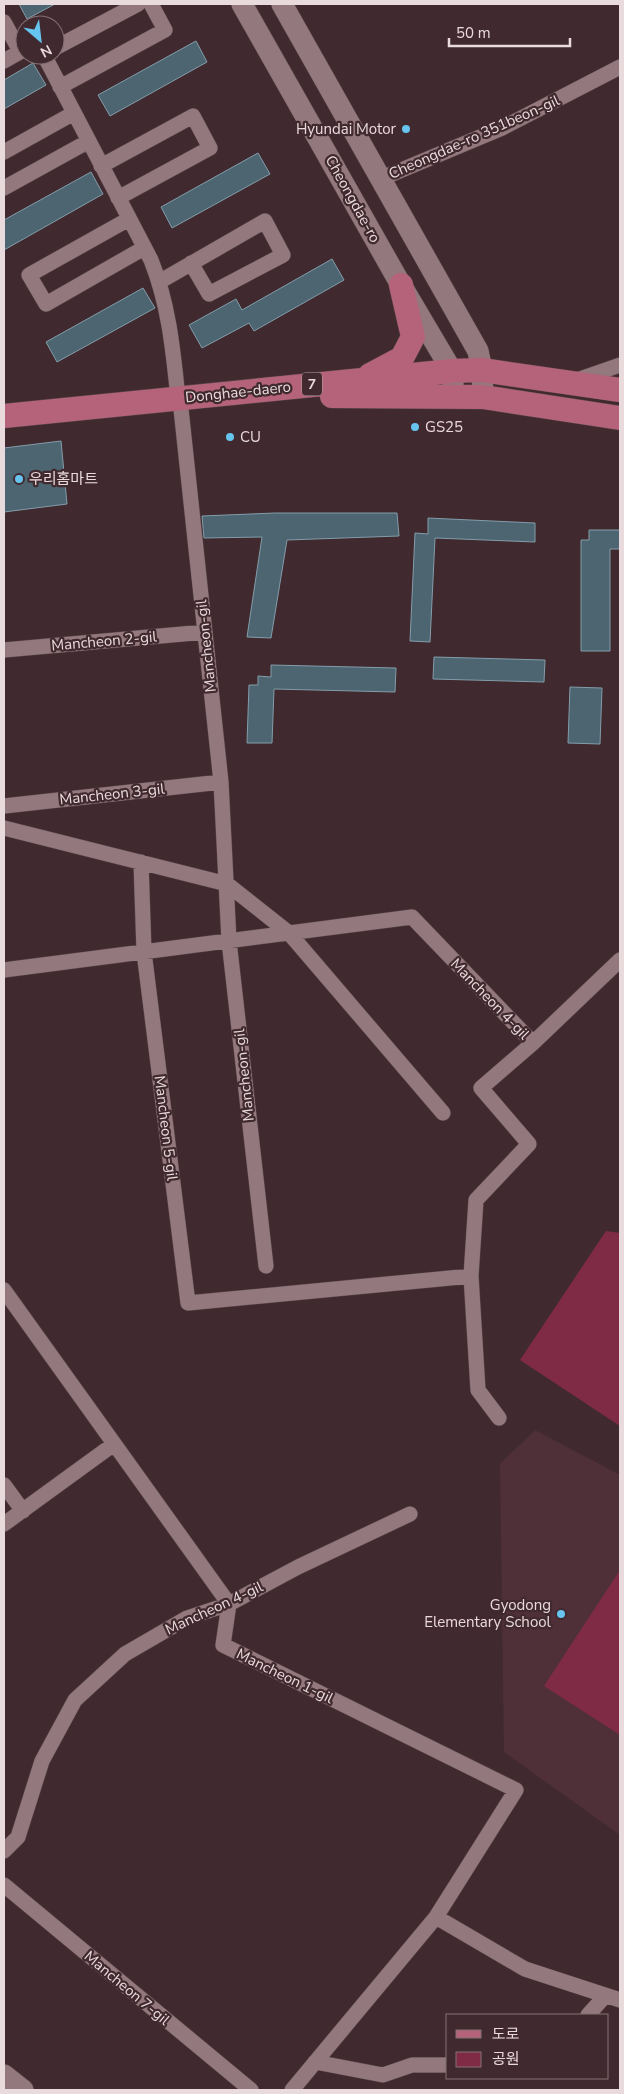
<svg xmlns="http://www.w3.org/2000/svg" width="624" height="2094" viewBox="0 0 624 2094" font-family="'Nunito Sans','Noto Sans KR',sans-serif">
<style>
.built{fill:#4f3038}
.green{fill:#802b46}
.building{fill:#4c6571;stroke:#839daa}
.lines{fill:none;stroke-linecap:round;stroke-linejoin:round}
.street-casing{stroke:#59464a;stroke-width:16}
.secondary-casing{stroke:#59464a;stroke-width:22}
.primary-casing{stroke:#59464a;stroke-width:25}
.street{stroke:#93787d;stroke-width:15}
.secondary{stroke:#93787d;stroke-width:21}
.primary{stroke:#b4637a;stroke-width:24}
.poi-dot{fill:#66c4ef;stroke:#412a2f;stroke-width:2}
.labels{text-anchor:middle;stroke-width:4.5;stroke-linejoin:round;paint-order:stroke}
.shield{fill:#412a2f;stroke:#b7a5a9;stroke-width:1}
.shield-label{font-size:14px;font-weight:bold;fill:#e9dadd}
.poi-label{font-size:15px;fill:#e9dadd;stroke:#412a2f;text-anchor:start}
.street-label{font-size:15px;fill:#e9dadd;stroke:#412a2f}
</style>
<rect width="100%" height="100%" fill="#412a2f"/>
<path class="built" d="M 535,1430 L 620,1475 L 620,1835 L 504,1752 L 500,1464 Z"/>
<path class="green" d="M 606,1231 L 620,1233 L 620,1426 L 520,1360 Z
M 620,1570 L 620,1735 L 544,1686 Z"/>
<path class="building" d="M 19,4 L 55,4 L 27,19 Z
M 196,41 L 207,62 L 110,116 L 98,95 Z
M 33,63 L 46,85 L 4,109 L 4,80 Z
M 258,153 L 270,174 L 172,228 L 161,207 Z
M 91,172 L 103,194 L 4,250 L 4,220 Z
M 332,259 L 344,280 L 254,331 L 249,323 L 202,348 L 189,325 L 236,299 L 242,310 Z
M 143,288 L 155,308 L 57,362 L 46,342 Z
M 61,441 L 67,504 L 4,512 L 4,448 Z
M 275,513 L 397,513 L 399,536 L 287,540 L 271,638 L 247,637 L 262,537 L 204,538 L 202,516 Z
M 428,518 L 535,523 L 535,542 L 435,538 L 430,642 L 410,641 L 415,533 L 428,534 Z
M 589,530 L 620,530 L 620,549 L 610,549 L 610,651 L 581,651 L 581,540 L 589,540 Z
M 434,657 L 545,660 L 544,682 L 433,679 Z
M 271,665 L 396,668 L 395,692 L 274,689 L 272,743 L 247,743 L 249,685 L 258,685 L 258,676 L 271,677 Z
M 570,687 L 602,688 L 600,744 L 568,743 Z"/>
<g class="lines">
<defs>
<path id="street" d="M 4,22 L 16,44 L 25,47
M 55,48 L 138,4
M 44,55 L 151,260 C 169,305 173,350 178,398
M 4,61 L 25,49
M 60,87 L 165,30 L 151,4
M 4,152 L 74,113
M 101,166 L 193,116 L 210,148 L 118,198
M 380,179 L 502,128 L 620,67
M 4,188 L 89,141
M 129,219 L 29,275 L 46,304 L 144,248
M 159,282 L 265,221 L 283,255 L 209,294 L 191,263
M 574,381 L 620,365
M 181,409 L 221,782 L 229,941 L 266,1266
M 4,650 L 205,632
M 4,806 L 221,782
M 4,828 L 227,884 L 289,933 L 443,1113
M 141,862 L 144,952 L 188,1303 L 471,1276
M 4,970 L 412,917 L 533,1043
M 4,1290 L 229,1604 L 223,1645 L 516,1790 L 436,1917 L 292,2090
M 499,1418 L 478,1390 L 471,1276 L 476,1200 L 529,1144 L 481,1088 L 533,1043 L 620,960
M 4,1485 L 23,1511
M 4,1524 L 114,1444
M 4,1851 L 18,1837 L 42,1761 L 75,1700 L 125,1654 L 187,1618 L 229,1604 L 298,1567 L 410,1514
M 4,1885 L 251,2090
M 436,1917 L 525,1969 L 620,2000
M 588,2015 L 605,1996
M 315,2062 L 383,2075 L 412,2065 L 448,2065"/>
<path id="secondary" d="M 242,4 L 401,285 L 452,371 L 454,397
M 282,4 L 478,351 L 482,370 L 483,397
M 4,2075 L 23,2090"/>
<path id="primary" d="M 370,375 L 402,358 L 413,337 L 401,285
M 332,396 L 483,397 L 620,418
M 4,416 L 452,371 L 482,370 L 620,390"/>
</defs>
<use href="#street" class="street-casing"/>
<use href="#secondary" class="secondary-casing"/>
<use href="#primary" class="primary-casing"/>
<use href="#street" class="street"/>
<use href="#secondary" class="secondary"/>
<use href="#primary" class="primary"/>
</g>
<g class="poi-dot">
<circle cx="406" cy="129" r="5"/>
<circle cx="415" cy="427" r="5"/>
<circle cx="230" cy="437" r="5"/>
<circle cx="19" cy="479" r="5"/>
<circle cx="561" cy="1614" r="5"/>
</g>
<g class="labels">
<rect class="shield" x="302" y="372.5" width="20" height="23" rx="4"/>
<g class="shield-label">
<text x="312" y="389">7</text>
</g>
<g class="poi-label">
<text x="396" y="134" text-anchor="end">Hyundai Motor</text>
<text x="425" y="432">GS25</text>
<text x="240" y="442">CU</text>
<text x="29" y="484">우리홈마트</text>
<text x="551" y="1610" text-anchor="end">Gyodong<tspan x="551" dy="17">Elementary School</tspan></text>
</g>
<g class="street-label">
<text transform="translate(474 137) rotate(-24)" y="5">Cheongdae-ro 351beon-gil</text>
<text transform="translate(353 199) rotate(61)" y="5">Cheongdae-ro</text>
<text transform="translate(238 392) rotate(-6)" y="5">Donghae-daero</text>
<text transform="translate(104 641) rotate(-5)" y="5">Mancheon 2-gil</text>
<text transform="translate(206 646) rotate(-96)" y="5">Mancheon-gil</text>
<text transform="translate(112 794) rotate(-6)" y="5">Mancheon 3-gil</text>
<text transform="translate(490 999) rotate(46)" y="5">Mancheon 4-gil</text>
<text transform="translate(244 1075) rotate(-96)" y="5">Mancheon-gil</text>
<text transform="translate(166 1128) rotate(83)" y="5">Mancheon 5-gil</text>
<text transform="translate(214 1608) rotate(-25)" y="5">Mancheon 4-gil</text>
<text transform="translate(285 1676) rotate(26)" y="5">Mancheon 1-gil</text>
<text transform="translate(127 1988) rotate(40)" y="5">Mancheon 7-gil</text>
</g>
</g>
<rect width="624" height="2094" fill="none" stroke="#e9dadd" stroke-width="10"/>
<rect x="446" y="2014" width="162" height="65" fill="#412a2f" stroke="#847075"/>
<rect x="456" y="2030" width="25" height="8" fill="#b4637a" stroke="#847075"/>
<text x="492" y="2039" font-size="15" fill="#e9dadd">도로</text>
<rect x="456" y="2052" width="25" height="15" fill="#802b46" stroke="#847075"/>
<text x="492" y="2064" font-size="15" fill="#e9dadd">공원</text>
<g transform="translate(40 40) rotate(152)"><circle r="24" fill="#412a2f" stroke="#847075"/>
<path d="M0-4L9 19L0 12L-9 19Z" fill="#66c4ef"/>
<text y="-8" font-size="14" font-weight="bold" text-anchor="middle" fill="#e9dadd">N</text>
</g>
<path d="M449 38v8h121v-8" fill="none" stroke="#e9dadd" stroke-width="2.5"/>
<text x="456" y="38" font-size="15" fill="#e9dadd" stroke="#412a2f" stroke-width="4" paint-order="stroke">50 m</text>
</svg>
